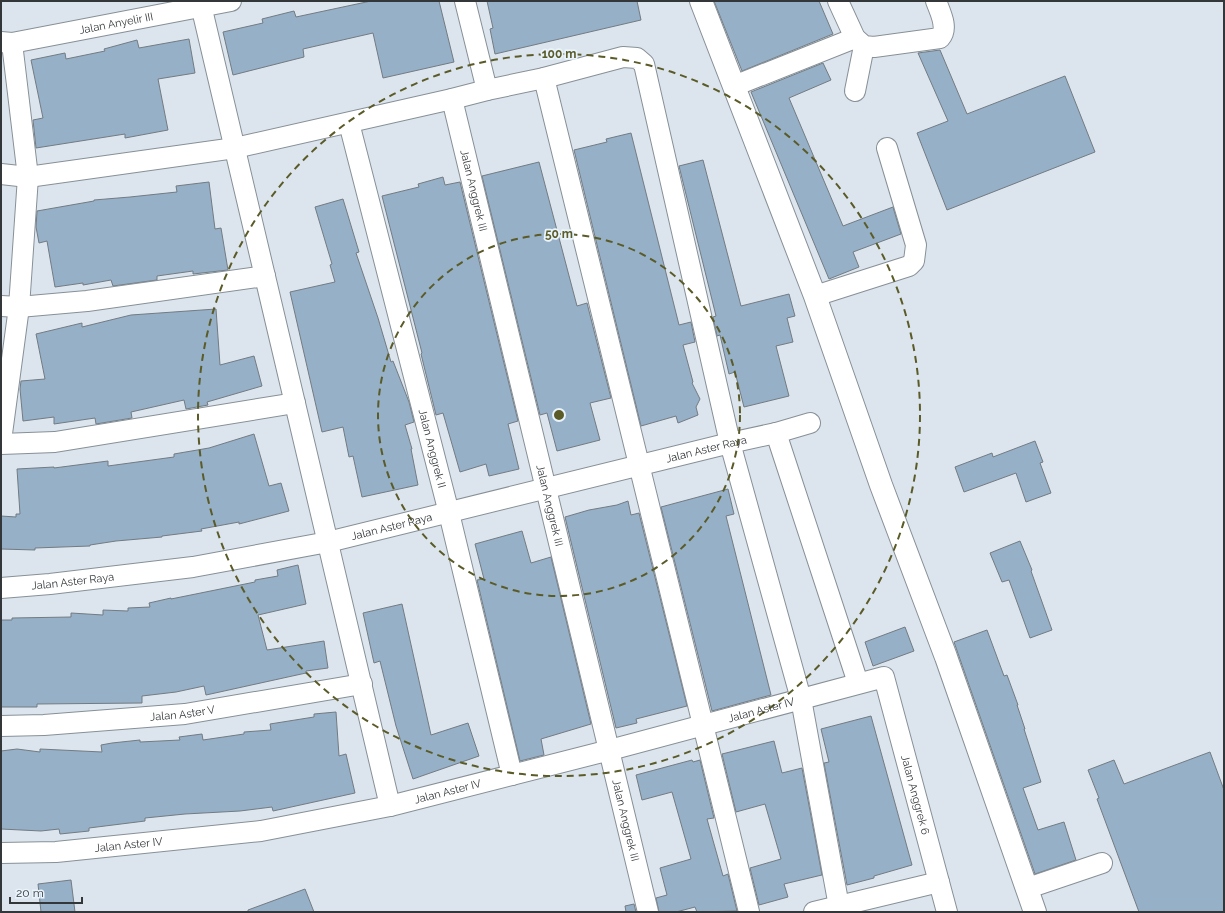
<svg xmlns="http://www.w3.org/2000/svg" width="1225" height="913" viewBox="0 0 1225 913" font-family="Raleway,sans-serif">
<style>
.building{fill:#95b0c7;stroke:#737b82}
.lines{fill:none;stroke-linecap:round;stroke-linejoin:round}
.minor-casing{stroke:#879097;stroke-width:22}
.tertiary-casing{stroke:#879097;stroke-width:24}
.minor{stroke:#fff;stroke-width:20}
.tertiary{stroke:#fff;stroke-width:22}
.ring{fill:none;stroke:#5b5b28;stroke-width:2;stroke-dasharray:7 5}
.labels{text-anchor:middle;stroke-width:3.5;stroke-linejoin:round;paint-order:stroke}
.street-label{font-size:11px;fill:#34373a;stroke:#e9f3fb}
.centre{fill:#5b5b28;stroke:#e9f3fb;stroke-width:2}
.ring-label{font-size:12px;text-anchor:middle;font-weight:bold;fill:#5b5b28;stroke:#e9f3fb;stroke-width:3.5;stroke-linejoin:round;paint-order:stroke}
</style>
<rect width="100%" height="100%" fill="#dce5ed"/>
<path class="building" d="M 371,1 L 439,1 L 454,62 L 383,78 L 373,33 L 303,49 L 304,57 L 233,75 L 223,32 L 263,23 L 262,19 L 294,11 L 296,17 Z
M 487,1 L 637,1 L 641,20 L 495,54 L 490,29 L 493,28 Z
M 714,1 L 819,1 L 833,34 L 742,71 Z
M 189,39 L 195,73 L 158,79 L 168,130 L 125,138 L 125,134 L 36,148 L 33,120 L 43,118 L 31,60 L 65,53 L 66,59 L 105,51 L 104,49 L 137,40 L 139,48 Z
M 940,50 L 967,114 L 1065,76 L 1095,152 L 947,210 L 917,133 L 948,121 L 918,53 Z
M 823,63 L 831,80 L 789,98 L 843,226 L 893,207 L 901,234 L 853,252 L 859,267 L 829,279 L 751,92 Z
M 631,133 L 679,325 L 691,322 L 695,342 L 683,345 L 693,382 L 692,383 L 700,399 L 696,407 L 698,415 L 678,423 L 676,416 L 641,426 L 574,150 L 607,142 L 606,139 Z
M 703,160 L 741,306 L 789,294 L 795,316 L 787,318 L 793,342 L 776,346 L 789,396 L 744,407 L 735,372 L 729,374 L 720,335 L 717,336 L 713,317 L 716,316 L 679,166 Z
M 539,162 L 577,306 L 587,303 L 611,398 L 590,403 L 600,440 L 557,451 L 547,413 L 540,415 L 482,176 Z
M 443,177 L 445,185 L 460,182 L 518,421 L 508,424 L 519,469 L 489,476 L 486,464 L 460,472 L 443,413 L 436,415 L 421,354 L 422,353 L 382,196 L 419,187 L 418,184 Z
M 209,182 L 215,229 L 221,228 L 228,270 L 193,274 L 193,271 L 157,276 L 157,280 L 113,286 L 111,280 L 83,285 L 83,283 L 55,287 L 47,241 L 39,243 L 36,227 L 37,211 L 94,201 L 94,200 L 130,197 L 177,192 L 176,186 Z
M 343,199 L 359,252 L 356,253 L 378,318 L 391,362 L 393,361 L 409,402 L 414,422 L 405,425 L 412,449 L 411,449 L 418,485 L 362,497 L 353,456 L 349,457 L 343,427 L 322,432 L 290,292 L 335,282 L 330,265 L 332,264 L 315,207 Z
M 216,309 L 220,365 L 254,356 L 262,386 L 207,402 L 208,405 L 186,409 L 184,400 L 131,412 L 132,418 L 96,424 L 95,418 L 54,424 L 54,417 L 23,421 L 20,389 L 21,381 L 45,379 L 36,334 L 82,323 L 82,327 L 131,315 Z
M 254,434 L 269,486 L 281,483 L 289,511 L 239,524 L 239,522 L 201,529 L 202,531 L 162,536 L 162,537 L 116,541 L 90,545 L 90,546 L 35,548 L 35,550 L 1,549 L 1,516 L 16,517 L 16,514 L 20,514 L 17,469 L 54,467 L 54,468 L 108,461 L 108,466 L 174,457 L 174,454 L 209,448 Z
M 1035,441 L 1043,462 L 1040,463 L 1051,493 L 1026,502 L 1016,473 L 964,492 L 955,467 L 992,453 L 993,457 Z
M 728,489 L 734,514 L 726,516 L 771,695 L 712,711 L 661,507 Z
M 628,501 L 631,515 L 639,513 L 687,706 L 636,719 L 637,723 L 616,728 L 565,517 L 589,510 L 617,505 Z
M 522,531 L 531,563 L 551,557 L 591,724 L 541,739 L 544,755 L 520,761 L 477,580 L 484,579 L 475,544 Z
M 1020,541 L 1032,570 L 1031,571 L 1052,630 L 1030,638 L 1009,580 L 1002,582 L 990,553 Z
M 298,565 L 306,604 L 258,615 L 267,650 L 324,641 L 328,668 L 306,671 L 306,673 L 206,695 L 204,686 L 176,692 L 142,696 L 142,703 L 37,704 L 37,707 L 1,707 L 1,620 L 12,620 L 12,618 L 71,617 L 71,613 L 103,615 L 103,610 L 128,611 L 128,608 L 150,607 L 149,603 L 171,598 L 171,599 L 255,582 L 255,580 L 278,576 L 277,570 Z
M 402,604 L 431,735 L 468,723 L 479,756 L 413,779 L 396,726 L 380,661 L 374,663 L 363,613 Z
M 905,627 L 914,651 L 873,666 L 865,642 Z
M 987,630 L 1004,676 L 1007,675 L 1018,705 L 1017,705 L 1025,729 L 1024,729 L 1041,782 L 1023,788 L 1038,830 L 1064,822 L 1076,860 L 1035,874 L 954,642 Z
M 336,712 L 339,756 L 346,754 L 355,793 L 273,811 L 272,807 L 240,811 L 185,814 L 145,818 L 145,821 L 89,828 L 89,831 L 60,834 L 59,829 L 41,831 L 1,829 L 1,751 L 17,749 L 40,752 L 40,749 L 102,752 L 101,745 L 112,743 L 140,740 L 140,742 L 180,740 L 179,737 L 202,734 L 203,740 L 244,734 L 244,732 L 271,730 L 270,724 L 314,717 L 314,714 Z
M 871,716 L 912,865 L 874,876 L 874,878 L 847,885 L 824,763 L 829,762 L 821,729 Z
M 774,741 L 782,773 L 802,768 L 822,875 L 784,884 L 788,897 L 759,905 L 750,868 L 781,859 L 765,804 L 736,812 L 722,754 Z
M 1210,752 L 1224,790 L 1224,912 L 1139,912 L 1097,799 L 1099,798 L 1088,770 L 1114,760 L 1124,784 Z
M 692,760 L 693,762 L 700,760 L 714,818 L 707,819 L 723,876 L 728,874 L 737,911 L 697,912 L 695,907 L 676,912 L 659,912 L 656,898 L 667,895 L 660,868 L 691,859 L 672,792 L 642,800 L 636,775 Z
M 71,880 L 75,912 L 41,912 L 38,884 Z
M 305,889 L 314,912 L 248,912 L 248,910 Z
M 634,904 L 636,912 L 626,912 L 625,906 Z"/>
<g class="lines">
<defs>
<g id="minor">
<path d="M 200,1 L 390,806"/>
<path d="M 465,1 L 487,90"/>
<path d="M 838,1 L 855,38 L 864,46 L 874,47 L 940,38 C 949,28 940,12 936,1"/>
<path id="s1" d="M 1,42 L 12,43 L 231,1"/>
<path d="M 544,78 L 749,912"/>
<path d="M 734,86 L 855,38"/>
<path d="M 855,91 L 864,46"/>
<path id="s2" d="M 452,99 L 648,912"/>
<path id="s3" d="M 349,123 L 449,513 L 512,775"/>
<path d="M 1,174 L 28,177 L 235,148 L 452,99 L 487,90 L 544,78 L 623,57 L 637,58 L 644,64 L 730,443 L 801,699 L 840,912"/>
<path d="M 815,296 L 909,266 L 914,261 L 916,245 L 887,148"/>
<path d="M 1,306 L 19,307 L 87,301 L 265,276"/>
<path d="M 776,433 L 858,683"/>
<path d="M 1,441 L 19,307 L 28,177 L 12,43"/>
<path d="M 1,444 L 55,442 L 295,403"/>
<path id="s4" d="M 1,588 L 50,584 L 193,567 L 328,542 L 730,443 L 776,433 L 810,423"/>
<path id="s5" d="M 1,726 L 44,725 L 185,714 L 362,684"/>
<path id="s6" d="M 1,853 L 56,852 L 261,831 L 390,806 L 610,750 L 884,677 L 947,912"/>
<path d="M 1028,888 L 1102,863"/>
<path d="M 814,912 L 939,882"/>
</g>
<path id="tertiary" d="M 701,1 L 815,296 L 881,485 L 946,657 L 1035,912"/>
</defs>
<use href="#minor" class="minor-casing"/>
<use href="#tertiary" class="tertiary-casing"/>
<use href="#minor" class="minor"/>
<use href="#tertiary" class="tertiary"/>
</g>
<g class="ring">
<circle cx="559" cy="415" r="181"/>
<circle cx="559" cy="415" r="361"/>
</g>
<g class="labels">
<g class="street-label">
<text dy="4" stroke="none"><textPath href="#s1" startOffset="117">Jalan Anyelir III</textPath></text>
<text dy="4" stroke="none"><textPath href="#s2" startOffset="94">Jalan Anggrek III</textPath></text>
<text dy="4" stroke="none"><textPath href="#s3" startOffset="336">Jalan Anggrek II</textPath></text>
<text dy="4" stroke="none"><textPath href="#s4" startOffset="720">Jalan Aster Raya</textPath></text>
<text dy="4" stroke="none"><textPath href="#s2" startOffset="418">Jalan Anggrek III</textPath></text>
<text dy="4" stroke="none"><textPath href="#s4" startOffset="396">Jalan Aster Raya</textPath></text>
<text dy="4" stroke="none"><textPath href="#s4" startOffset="72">Jalan Aster Raya</textPath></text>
<text dy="4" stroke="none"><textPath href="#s6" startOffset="776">Jalan Aster IV</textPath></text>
<text dy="4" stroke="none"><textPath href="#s5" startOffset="182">Jalan Aster V</textPath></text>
<text dy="4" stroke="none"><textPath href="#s6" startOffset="452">Jalan Aster IV</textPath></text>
<text dy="4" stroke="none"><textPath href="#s6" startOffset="1025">Jalan Anggrek 6</textPath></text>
<text dy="4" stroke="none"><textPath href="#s2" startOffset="742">Jalan Anggrek III</textPath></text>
<text dy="4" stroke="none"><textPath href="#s6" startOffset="128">Jalan Aster IV</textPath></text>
</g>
</g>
<circle cx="559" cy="415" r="6" class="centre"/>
<g class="ring-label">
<text x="559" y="58">100 m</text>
<text x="559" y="238">50 m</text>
</g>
<rect width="1225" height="913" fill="none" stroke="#34373a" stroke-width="4"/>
<path d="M10 897v6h72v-6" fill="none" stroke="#34373a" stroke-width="2"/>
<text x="16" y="897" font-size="12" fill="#34373a" stroke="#e9f3fb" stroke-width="3" paint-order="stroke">20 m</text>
</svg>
